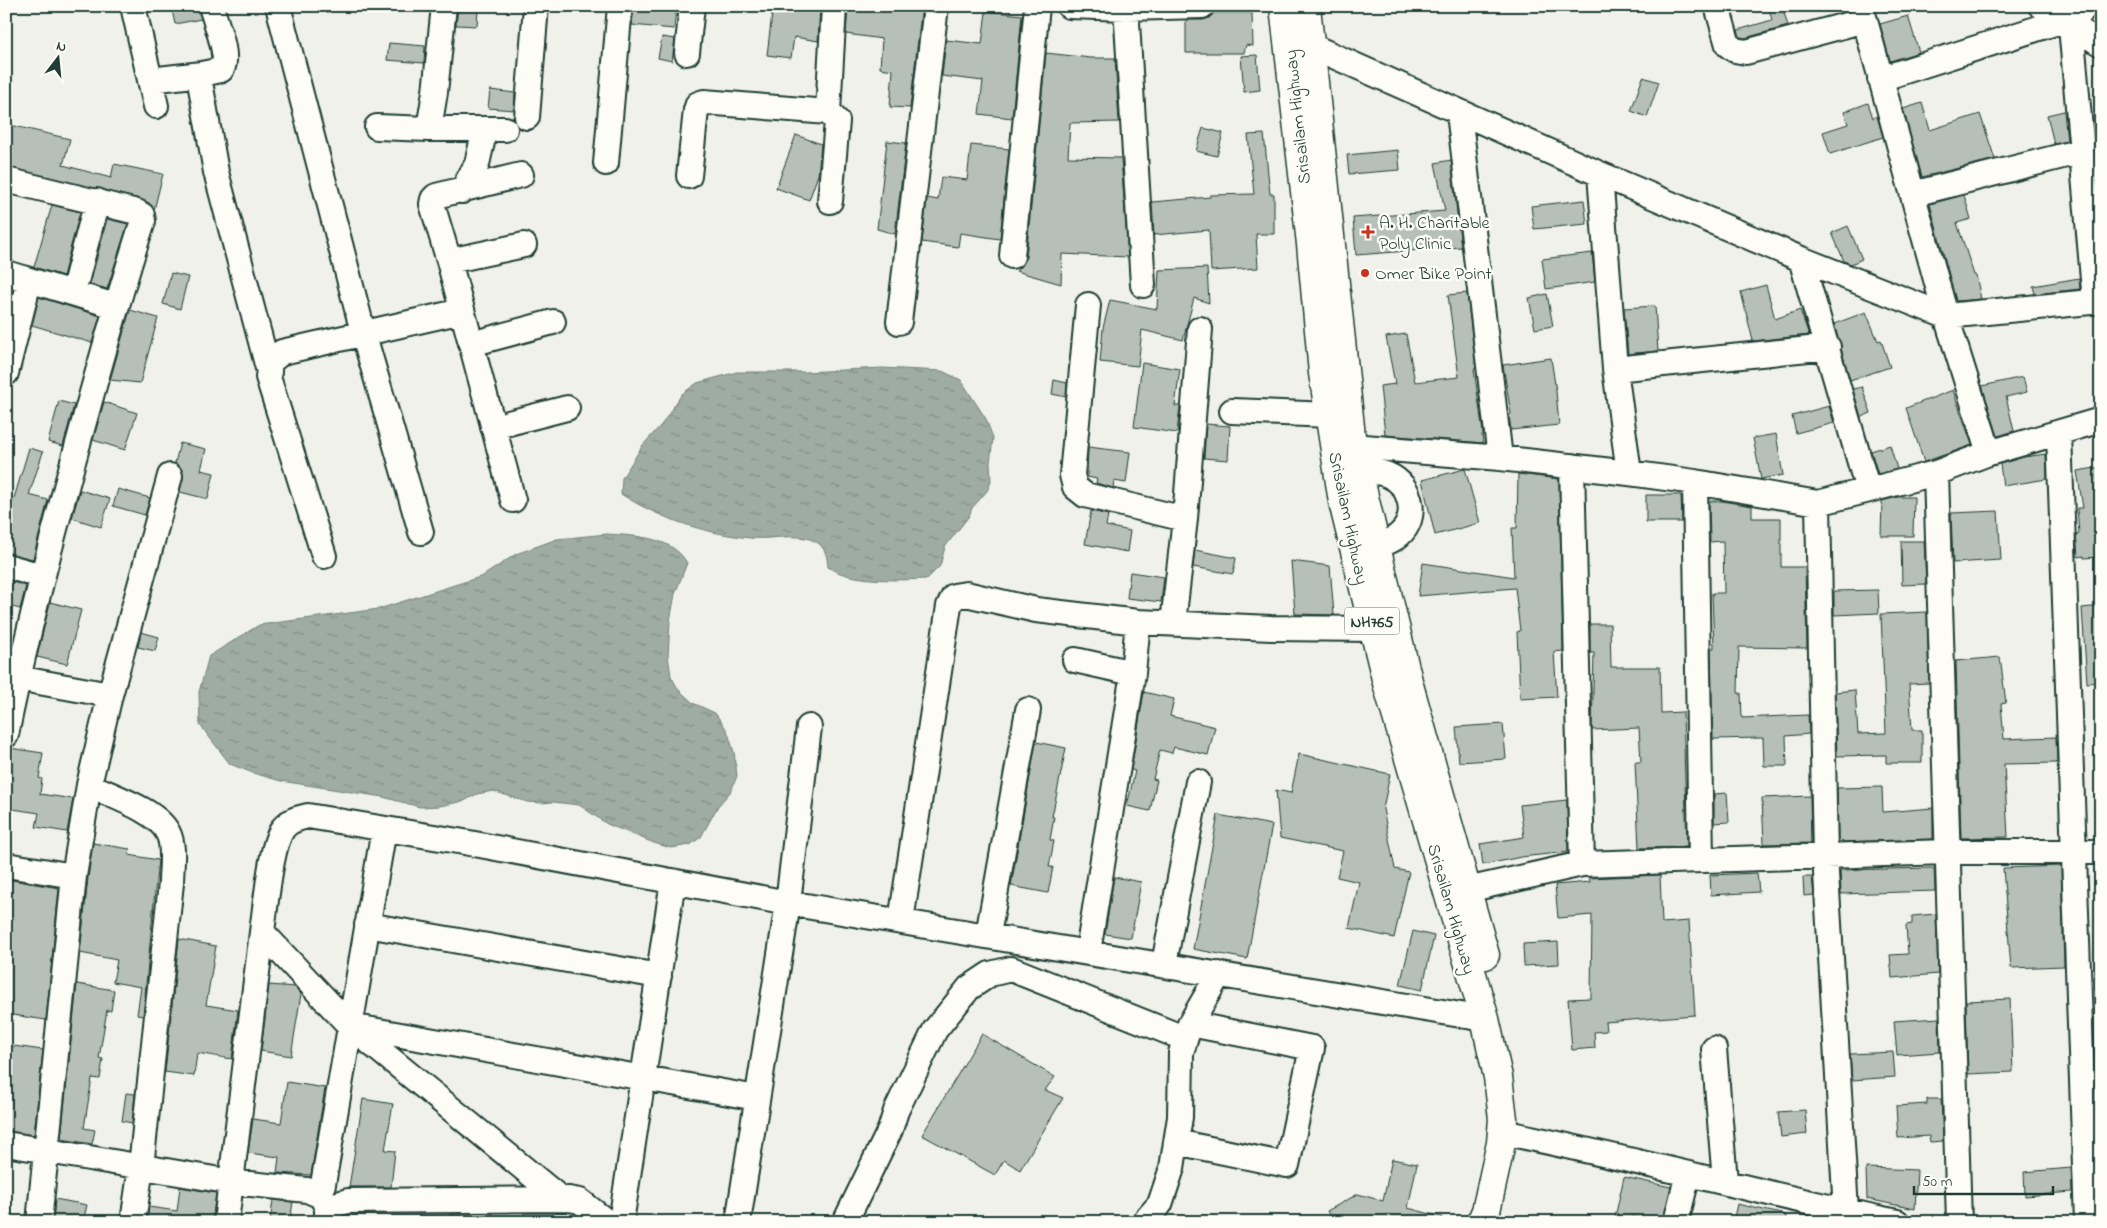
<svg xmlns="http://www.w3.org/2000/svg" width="2107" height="1228" viewBox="0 0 2107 1228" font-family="'Indie Flower',sans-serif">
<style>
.water{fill:url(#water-ripples);stroke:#6c8077}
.building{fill:#b6bfb8;stroke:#1f3d34}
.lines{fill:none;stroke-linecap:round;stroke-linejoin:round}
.minor-casing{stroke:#1f3d34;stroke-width:28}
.highway-casing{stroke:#1f3d34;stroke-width:31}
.minor{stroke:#fdfcf7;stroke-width:24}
.highway{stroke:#fdfcf7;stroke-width:28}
.poi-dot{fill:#c8321e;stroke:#fdfcf7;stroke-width:2}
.labels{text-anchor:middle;stroke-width:5;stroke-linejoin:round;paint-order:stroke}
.shield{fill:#fdfcf7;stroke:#62766e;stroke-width:1}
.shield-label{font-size:16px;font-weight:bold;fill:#1f3d34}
.street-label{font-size:18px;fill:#1f3d34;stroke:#fdfcf7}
.poi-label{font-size:18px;fill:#1f3d34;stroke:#fdfcf7;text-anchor:start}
</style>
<defs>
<pattern id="water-ripples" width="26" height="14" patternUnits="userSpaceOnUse" patternTransform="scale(1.25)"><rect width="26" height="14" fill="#9faca4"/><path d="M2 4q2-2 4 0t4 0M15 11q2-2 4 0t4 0" fill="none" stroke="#818d86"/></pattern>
</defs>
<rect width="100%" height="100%" fill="#f0f1eb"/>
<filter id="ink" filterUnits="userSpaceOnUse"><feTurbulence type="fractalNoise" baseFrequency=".02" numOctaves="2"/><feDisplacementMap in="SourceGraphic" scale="10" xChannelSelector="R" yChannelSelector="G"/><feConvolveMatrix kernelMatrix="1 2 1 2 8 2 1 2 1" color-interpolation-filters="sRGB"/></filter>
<g filter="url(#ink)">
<path class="water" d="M 882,368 L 942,371 L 961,380 L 986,419 L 993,438 L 990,463 L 991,482 L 987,491 L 972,508 L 969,516 L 945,547 L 940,566 L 927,579 C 899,580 852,583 828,567 C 827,557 826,549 818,543 C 805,534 784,537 769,538 C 758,539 746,538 735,536 C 697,531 653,515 621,494 L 622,478 L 643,445 L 662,424 L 682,394 L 697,383 L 737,372 L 805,372 Z
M 607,534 C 635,536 672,536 687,563 L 675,594 L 670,621 L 668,656 L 671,676 L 678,689 L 693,703 L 715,713 L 727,730 L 734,752 L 737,776 L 731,791 L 718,806 L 701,837 L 690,845 L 671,848 L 654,843 L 607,824 L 579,805 L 553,802 L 542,803 L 527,802 L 493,791 L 477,794 L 464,801 L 440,806 L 420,807 L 383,797 L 281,781 L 253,773 L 230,764 L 200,725 L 199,692 L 209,656 L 259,625 L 379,609 L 483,576 L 516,554 L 557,539 Z"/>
<path class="building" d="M 171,6 L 198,6 L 201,19 L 175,24 Z
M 634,6 L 676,10 L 674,29 L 632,25 Z
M 773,6 L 820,6 L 818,41 L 794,37 L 791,58 L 767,55 Z
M 848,6 L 922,6 L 910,108 L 890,107 L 893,70 L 880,68 L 882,39 L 846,34 Z
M 1768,6 L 1782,6 L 1788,26 L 1745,38 L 1740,37 L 1738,30 L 1772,20 Z
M 458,7 L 478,9 L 477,26 L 456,25 Z
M 986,11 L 1022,15 L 1012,118 L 979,114 L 983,81 L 942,76 L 946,40 L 982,44 Z
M 1213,13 L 1252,13 L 1253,46 L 1246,45 L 1244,53 L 1186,53 L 1186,20 L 1203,20 L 1209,18 Z
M 1908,16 L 1919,52 L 1890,61 L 1880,24 Z
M 662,37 L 675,39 L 672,61 L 658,58 Z
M 389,43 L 425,46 L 424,63 L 387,60 Z
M 1046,53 L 1091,58 L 1115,58 L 1119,122 L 1070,123 L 1068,157 L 1121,158 L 1128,257 L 1062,254 L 1061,284 L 1016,271 L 1023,264 L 1026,257 Z
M 1257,55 L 1260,90 L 1244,92 L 1241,56 Z
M 1643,77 L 1659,82 L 1647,117 L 1631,111 Z
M 490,90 L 515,93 L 514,110 L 488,108 Z
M 1868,103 L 1873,118 L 1877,116 L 1883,137 L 1830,154 L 1823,132 L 1848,124 L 1844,112 Z
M 1922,103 L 1930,130 L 1980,114 L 1995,159 L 1922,177 L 1903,109 Z
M 2064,111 L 2067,141 L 2054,144 L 2047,115 Z
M 2101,117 L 2101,136 L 2094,137 L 2093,118 Z
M 6,124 L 70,139 L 63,165 L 111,178 L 114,164 L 163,174 L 154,210 L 149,203 L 140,199 L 6,167 Z
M 1203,128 L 1223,133 L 1217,156 L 1196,151 Z
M 1264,134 L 1270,194 L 1274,194 L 1274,234 L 1256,234 L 1258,268 L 1211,271 L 1209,230 L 1154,235 L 1152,202 L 1210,197 L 1210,195 L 1254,194 L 1248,135 Z
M 796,135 L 821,144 L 818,175 L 809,200 L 776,188 Z
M 887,141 L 906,143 L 895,234 L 877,229 Z
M 971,145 L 1009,149 L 1000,239 L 960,233 L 958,247 L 922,242 L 927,198 L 938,200 L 941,177 L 967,180 Z
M 1398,150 L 1400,170 L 1349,174 L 1347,155 Z
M 1451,160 L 1461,247 L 1356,255 L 1353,218 L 1445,211 L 1435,163 Z
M 1964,195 L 1971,219 L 1957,223 L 1974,275 L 1976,275 L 1981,299 L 1956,301 L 1930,204 Z
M 1584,200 L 1587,224 L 1534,229 L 1531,206 Z
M 52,205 L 80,212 L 63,276 L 34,267 Z
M 107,219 L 128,224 L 107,289 L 90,284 Z
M 1848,226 L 1862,259 L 1851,264 L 1844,261 L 1832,233 Z
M 1592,253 L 1595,282 L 1546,289 L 1542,259 Z
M 1207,268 L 1209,303 L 1194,298 L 1183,340 L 1142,330 L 1138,366 L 1100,362 L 1103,328 L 1110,300 L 1157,309 L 1159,270 Z
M 171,273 L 188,277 L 180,309 L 163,304 Z
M 2079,278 L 2080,289 L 2035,294 L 2033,286 Z
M 1766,285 L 1775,319 L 1800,310 L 1809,335 L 1753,341 L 1741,292 Z
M 6,287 L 13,289 L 6,315 Z
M 1467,293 L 1476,369 L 1474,369 L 1483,433 L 1482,434 L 1483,443 L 1385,435 L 1380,386 L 1395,384 L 1386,337 L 1406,334 L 1415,382 L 1459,377 L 1448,295 Z
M 1547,294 L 1553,326 L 1535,329 L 1529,298 Z
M 39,297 L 100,316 L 92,343 L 32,325 Z
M 1655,306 L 1658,351 L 1628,354 L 1624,308 Z
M 130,310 L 158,318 L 140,383 L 110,380 Z
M 1866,312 L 1878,341 L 1881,340 L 1890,367 L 1850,380 L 1834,324 Z
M 1551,358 L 1556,391 L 1559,425 L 1511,430 L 1509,415 L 1511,414 L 1503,365 Z
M 1142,363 L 1180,369 L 1175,406 L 1180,406 L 1177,433 L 1134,427 Z
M 2023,377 L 2027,392 L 2006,397 L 2014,431 L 1998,436 L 1982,386 Z
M 1054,380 L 1067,383 L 1066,397 L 1052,394 Z
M 1862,387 L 1871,413 L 1861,417 L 1853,389 Z
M 1953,390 L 1972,445 L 1924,462 L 1906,408 Z
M 59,401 L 74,405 L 63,446 L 48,442 Z
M 104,402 L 137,413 L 125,450 L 93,440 Z
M 1829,406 L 1834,423 L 1796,433 L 1792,416 Z
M 1206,424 L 1230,426 L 1228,460 L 1204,458 Z
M 1776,434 L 1783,475 L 1761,479 L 1753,438 Z
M 180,443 L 206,449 L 201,470 L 214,473 L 208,499 L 180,492 L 183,473 L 180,467 L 175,463 Z
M 1890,445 L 1897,469 L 1878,474 L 1871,451 Z
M 1088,447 L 1130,452 L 1126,483 L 1114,481 L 1113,488 L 1096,483 L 1097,479 L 1087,477 Z
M 29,448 L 43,452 L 29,495 L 48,500 L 33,559 L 6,553 L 6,525 Z
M 2046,454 L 2047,479 L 2003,486 L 2000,464 L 2024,457 Z
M 2101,467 L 2101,557 L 2084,558 L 2084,556 L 2078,557 L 2077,545 L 2076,535 L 2079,534 L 2077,508 L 2083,508 L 2077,471 Z
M 1465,469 L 1480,523 L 1435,535 L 1422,480 Z
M 1518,474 L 1559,479 L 1563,651 L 1554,652 L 1557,697 L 1520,699 L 1517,632 L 1520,631 L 1515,588 L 1418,596 L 1423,563 L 1514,577 L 1512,528 L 1517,528 Z
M 118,489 L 150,498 L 145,515 L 113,506 Z
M 80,490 L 110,499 L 101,527 L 72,518 Z
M 1646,495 L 1681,495 L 1682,522 L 1646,522 Z
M 1898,497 L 1914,497 L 1913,536 L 1881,536 L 1882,501 Z
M 1709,501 L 1722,501 L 1752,506 L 1752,518 L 1781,518 L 1781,567 L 1805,567 L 1807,648 L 1739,647 L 1738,693 L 1741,693 L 1742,718 L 1808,715 L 1809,734 L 1786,736 L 1787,766 L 1764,766 L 1763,738 L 1713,739 L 1711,648 L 1714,648 L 1712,593 L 1724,593 L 1723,541 L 1710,542 Z
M 1091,511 L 1108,515 L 1106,526 L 1130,531 L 1127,552 L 1085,544 Z
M 1998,511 L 2001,560 L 1953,563 L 1951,513 Z
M 1901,541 L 1924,541 L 1926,584 L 1902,585 Z
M 1195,550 L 1236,558 L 1233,574 L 1193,567 Z
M 1291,561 L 1330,566 L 1334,615 L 1295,614 Z
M 1130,572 L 1164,577 L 1161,602 L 1127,598 Z
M 6,580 L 26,586 L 20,609 L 6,605 Z
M 1878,590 L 1879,613 L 1834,615 L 1834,591 Z
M 50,602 L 81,610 L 67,664 L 37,657 Z
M 2101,606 L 2101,682 L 2087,683 L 2082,608 Z
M 1927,612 L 1929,683 L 1909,684 L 1912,730 L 1922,730 L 1922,763 L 1886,763 L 1886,755 L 1837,756 L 1835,692 L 1855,690 L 1858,734 L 1886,733 L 1881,614 Z
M 1590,624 L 1610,624 L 1611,667 L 1660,667 L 1661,713 L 1683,712 L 1687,847 L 1639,848 L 1635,762 L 1641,762 L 1639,728 L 1592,730 L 1594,653 L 1590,653 Z
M 141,632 L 159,637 L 155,651 L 138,647 Z
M 2000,657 L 2006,703 L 2001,704 L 2004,739 L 2056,737 L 2057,763 L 2004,764 L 2008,837 L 1961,838 L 1956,661 Z
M 1144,692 L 1174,699 L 1170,716 L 1215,727 L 1208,755 L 1174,747 L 1172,753 L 1160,750 L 1153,779 L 1157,780 L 1150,811 L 1127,806 L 1135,771 L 1131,770 Z
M 1503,724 L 1506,759 L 1459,762 L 1456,727 Z
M 1036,742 L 1066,748 L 1052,817 L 1054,817 L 1050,840 L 1054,841 L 1049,867 L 1053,867 L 1048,893 L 1011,886 Z
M 9,748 L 43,753 L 39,778 L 42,779 L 40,794 L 73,799 L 67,832 L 36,827 L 39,813 L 6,808 L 6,769 Z
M 1299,754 L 1390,774 L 1383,809 L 1395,869 L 1409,872 L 1394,938 L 1349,928 L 1359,882 L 1337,877 L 1343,851 L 1280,838 L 1276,790 L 1291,793 Z
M 1882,787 L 1883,812 L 1933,808 L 1933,839 L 1838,842 L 1837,788 Z
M 1727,793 L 1729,822 L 1714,823 L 1714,794 Z
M 1810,796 L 1811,843 L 1764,844 L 1762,798 Z
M 1567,800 L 1568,852 L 1521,857 L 1483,865 L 1480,844 L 1524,837 L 1520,805 Z
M 1218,815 L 1272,825 L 1247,959 L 1193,949 Z
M 93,843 L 130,849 L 129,855 L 158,860 L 143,1016 L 137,1015 L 141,987 L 113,982 L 117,960 L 80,953 L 88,878 Z
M 2061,866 L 2064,966 L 2011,968 L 2003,868 Z
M 1934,868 L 1935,891 L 1841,894 L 1840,870 Z
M 1757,873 L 1759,892 L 1711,895 L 1710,875 Z
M 1660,875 L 1662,923 L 1689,921 L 1695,1015 L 1605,1022 L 1606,1031 L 1594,1032 L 1595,1048 L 1572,1050 L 1568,999 L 1591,998 L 1592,915 L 1558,918 L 1555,885 L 1590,882 L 1589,878 Z
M 1114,877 L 1141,882 L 1131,938 L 1105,934 Z
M 1803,877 L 1812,877 L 1814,895 L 1804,896 Z
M 6,879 L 59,888 L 46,1020 L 6,1014 Z
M 1936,914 L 1938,974 L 1892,978 L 1890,955 L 1908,954 L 1906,925 L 1912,924 L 1912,916 Z
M 1413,931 L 1434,936 L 1422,990 L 1400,985 Z
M 179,939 L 216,946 L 206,1005 L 238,1010 L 232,1059 L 197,1053 L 194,1076 L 165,1072 Z
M 1558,942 L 1559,964 L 1524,966 L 1523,944 Z
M 77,984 L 114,990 L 111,1011 L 107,1010 L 99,1058 L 103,1059 L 100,1079 L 92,1078 L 84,1128 L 95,1130 L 92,1144 L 61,1139 Z
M 269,985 L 295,987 L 301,994 L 291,1056 L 261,1051 Z
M 2010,999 L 2013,1072 L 1968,1074 L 1966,1001 Z
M 1939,1018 L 1940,1052 L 1897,1055 L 1894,1021 Z
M 982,1034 L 1055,1077 L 1045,1090 L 1063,1098 L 1020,1170 L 1004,1160 L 995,1175 L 922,1135 Z
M 6,1045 L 43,1050 L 34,1135 L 6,1131 Z
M 1893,1052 L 1895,1077 L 1852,1080 L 1850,1054 Z
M 287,1082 L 325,1088 L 311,1175 L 277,1173 L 279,1157 L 248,1153 L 253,1119 L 281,1123 Z
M 126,1093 L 135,1094 L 132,1123 L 122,1121 Z
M 363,1099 L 393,1104 L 385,1150 L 395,1151 L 391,1187 L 349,1187 Z
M 1927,1099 L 1941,1099 L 1943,1141 L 1930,1142 L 1929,1136 L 1898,1138 L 1896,1106 L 1927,1104 Z
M 1805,1110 L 1807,1134 L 1781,1137 L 1778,1112 Z
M 1392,1159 L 1417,1164 L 1408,1208 L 1442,1217 L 1441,1222 L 1333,1222 L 1327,1211 L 1358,1194 L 1383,1201 Z
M 1866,1168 L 1917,1170 L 1915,1209 L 1867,1199 Z
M 2071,1168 L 2072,1192 L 2025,1196 L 2024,1172 Z
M 1624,1177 L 1671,1187 L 1663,1222 L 1631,1216 L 1630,1222 L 1614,1222 Z
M 180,1187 L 216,1193 L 212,1222 L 147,1222 L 149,1207 L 177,1211 Z
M 55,1199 L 87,1205 L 83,1222 L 53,1222 Z
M 273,1200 L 293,1202 L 290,1222 L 270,1222 Z
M 1737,1204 L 1786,1215 L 1786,1222 L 1733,1222 Z
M 493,1213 L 493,1222 L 450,1222 L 450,1214 Z
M 524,1213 L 554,1213 L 554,1222 L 524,1222 Z"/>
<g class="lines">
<defs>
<path id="minor" d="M 133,6 L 156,106
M 211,6 C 215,21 231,59 221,70 L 202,74 L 200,82 L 216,172 L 269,372
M 278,6 L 363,332 L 421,532
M 1069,6 L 1126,8 L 1202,6
M 1126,6 L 1143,285
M 1717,6 L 1728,45 L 1735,50 L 1746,52 L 1865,20
M 1861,6 L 1946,316 L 1989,453
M 2041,6 L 2101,44
M 2085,6 L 2071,26 L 2095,302
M 1309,45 L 1600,174 L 1801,259 L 1946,316 L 2101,301
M 687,53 L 692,6
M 1880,79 L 2064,20
M 150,80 L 202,74
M 828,112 L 834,6
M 1459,113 L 1500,458
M 527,117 L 536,6
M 377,127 L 429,129 L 505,129
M 429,129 L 435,92 L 444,6
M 606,163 L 620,6
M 1600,174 L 1615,369 L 1828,347
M 689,176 L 696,110 L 698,104 L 704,102 L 828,112 L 837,121 L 830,201
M 6,180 L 137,212 L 142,215 L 143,221 C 116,303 94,386 71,469 C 47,557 24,645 6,735
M 462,191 L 477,164 L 485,129
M 1913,194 L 2082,151
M 1012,256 L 1037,6
M 1801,259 L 1868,490
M 449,261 L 524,245
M 6,273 L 115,306
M 73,293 L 97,201
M 1088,305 L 1072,475 L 1075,487 L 1085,495 L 1185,519
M 899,322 L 936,6
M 471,344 L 553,322
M 1615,369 L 1629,473
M 6,373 L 29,281
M 1232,411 L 1330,415
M 493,427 L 567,408
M 2059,433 L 2087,1222
M 1334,446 L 1352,446 L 1500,458 L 1629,473 L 1695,482 L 1818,503 L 1936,473 L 1989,453 L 2101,420
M 1572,466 L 1582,864
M 1358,471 C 1368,471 1379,471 1388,475 C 1412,485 1419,518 1399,535 C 1393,541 1383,544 1375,547
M 1936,473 L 1959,1222
M 1695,482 L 1701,860
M 513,500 L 449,261 L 432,204 L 433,199 L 436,196 L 521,175
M 1818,503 L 1825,856 L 1846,1211
M 324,556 L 268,377 L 270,362 L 282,352 L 462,311
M 6,566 L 42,576
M 1173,623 L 1185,519 L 1200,329
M 1075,660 L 1133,673
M 17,678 L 110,695
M 89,785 C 111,796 157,810 168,833 C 175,846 171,868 171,883 L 141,1167 L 133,1222
M 6,865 L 74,876
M 1449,894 L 1582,864 L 1947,852 L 2101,852
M 901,921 L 949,606 L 954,596 L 966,594 L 1036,610 L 1138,622
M 367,925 L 659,976
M 262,932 L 350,1026 L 561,1199
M 988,935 L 1028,710
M 1088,952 L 1133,673 L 1138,622 L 1271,628 L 1374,629
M 1164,964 L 1198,782
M 350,1026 L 757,1098
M 1714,1049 L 1725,1181
M 1502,1132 C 1634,1159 1765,1194 1897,1222
M 1176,1142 L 1287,1165 L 1312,1048 L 1190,1024
M 6,1144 L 232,1182 L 307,1190 L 321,1196 L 327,1207 L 327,1222
M 321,1196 L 384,829
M 327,1207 L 348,1201 L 569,1199 L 580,1201 L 607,1222
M 39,1222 L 74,876 L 89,785 L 110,695 L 170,476
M 226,1222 L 266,900 C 269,881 272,846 282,830 C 287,821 298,818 308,816 L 464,842 L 788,903 L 1485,1019
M 621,1222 L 673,881
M 738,1222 L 788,903 L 809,727
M 845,1222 L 890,1130 L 896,1111 L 935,1030 L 969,988 L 990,974 L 1011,969 L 1181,1037 L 1185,1040
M 1144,1222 L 1160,1204 L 1172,1168 L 1180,1117 L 1181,1053 L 1190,1024 L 1219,974
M 1676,1222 L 1688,1174"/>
<path id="highway" d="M 1284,6 L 1311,244 L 1323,373 L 1343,502 L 1387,683 L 1485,1019 L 1498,1077 L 1503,1119 L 1501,1143 L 1486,1211 L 1481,1222
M 1306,6 L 1352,446 L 1409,685 L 1485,955"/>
</defs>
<use href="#minor" class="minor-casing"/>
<use href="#highway" class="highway-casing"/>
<use href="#minor" class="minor"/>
<use href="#highway" class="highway"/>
</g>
</g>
<g class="poi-dot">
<path d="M1365.5 224.5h5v5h5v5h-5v5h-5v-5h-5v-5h5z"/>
<circle cx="1365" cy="273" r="5"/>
</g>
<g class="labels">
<rect class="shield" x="1344.5" y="607.5" width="55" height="27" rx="4"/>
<g class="shield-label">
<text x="1372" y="627">NH765</text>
</g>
<g class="street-label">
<text transform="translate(1297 117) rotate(-96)" y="6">Srisailam Highway</text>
<text transform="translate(1349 518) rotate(78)" y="6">Srisailam Highway</text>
<text transform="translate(1452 909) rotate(74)" y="6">Srisailam Highway</text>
</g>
<g class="poi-label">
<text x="1379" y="228">A. H. Charitable<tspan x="1379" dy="21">Poly Clinic</tspan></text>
<text x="1375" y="279">Omer Bike Point</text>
</g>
</g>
<rect width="2107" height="1228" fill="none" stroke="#fdfcf7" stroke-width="25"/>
<rect x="12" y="12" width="2082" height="1203" fill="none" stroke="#1f3d34" stroke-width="2" filter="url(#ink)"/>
<g transform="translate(58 58) rotate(16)" stroke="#fdfcf7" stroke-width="4" paint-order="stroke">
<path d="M0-4L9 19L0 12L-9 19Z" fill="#1f3d34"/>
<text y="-8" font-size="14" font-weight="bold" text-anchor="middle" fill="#1f3d34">N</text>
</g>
<path d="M1914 1186v8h139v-8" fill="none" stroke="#1f3d34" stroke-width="2.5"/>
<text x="1922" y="1186" font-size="15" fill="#1f3d34" stroke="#fdfcf7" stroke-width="4" paint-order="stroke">50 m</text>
</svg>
